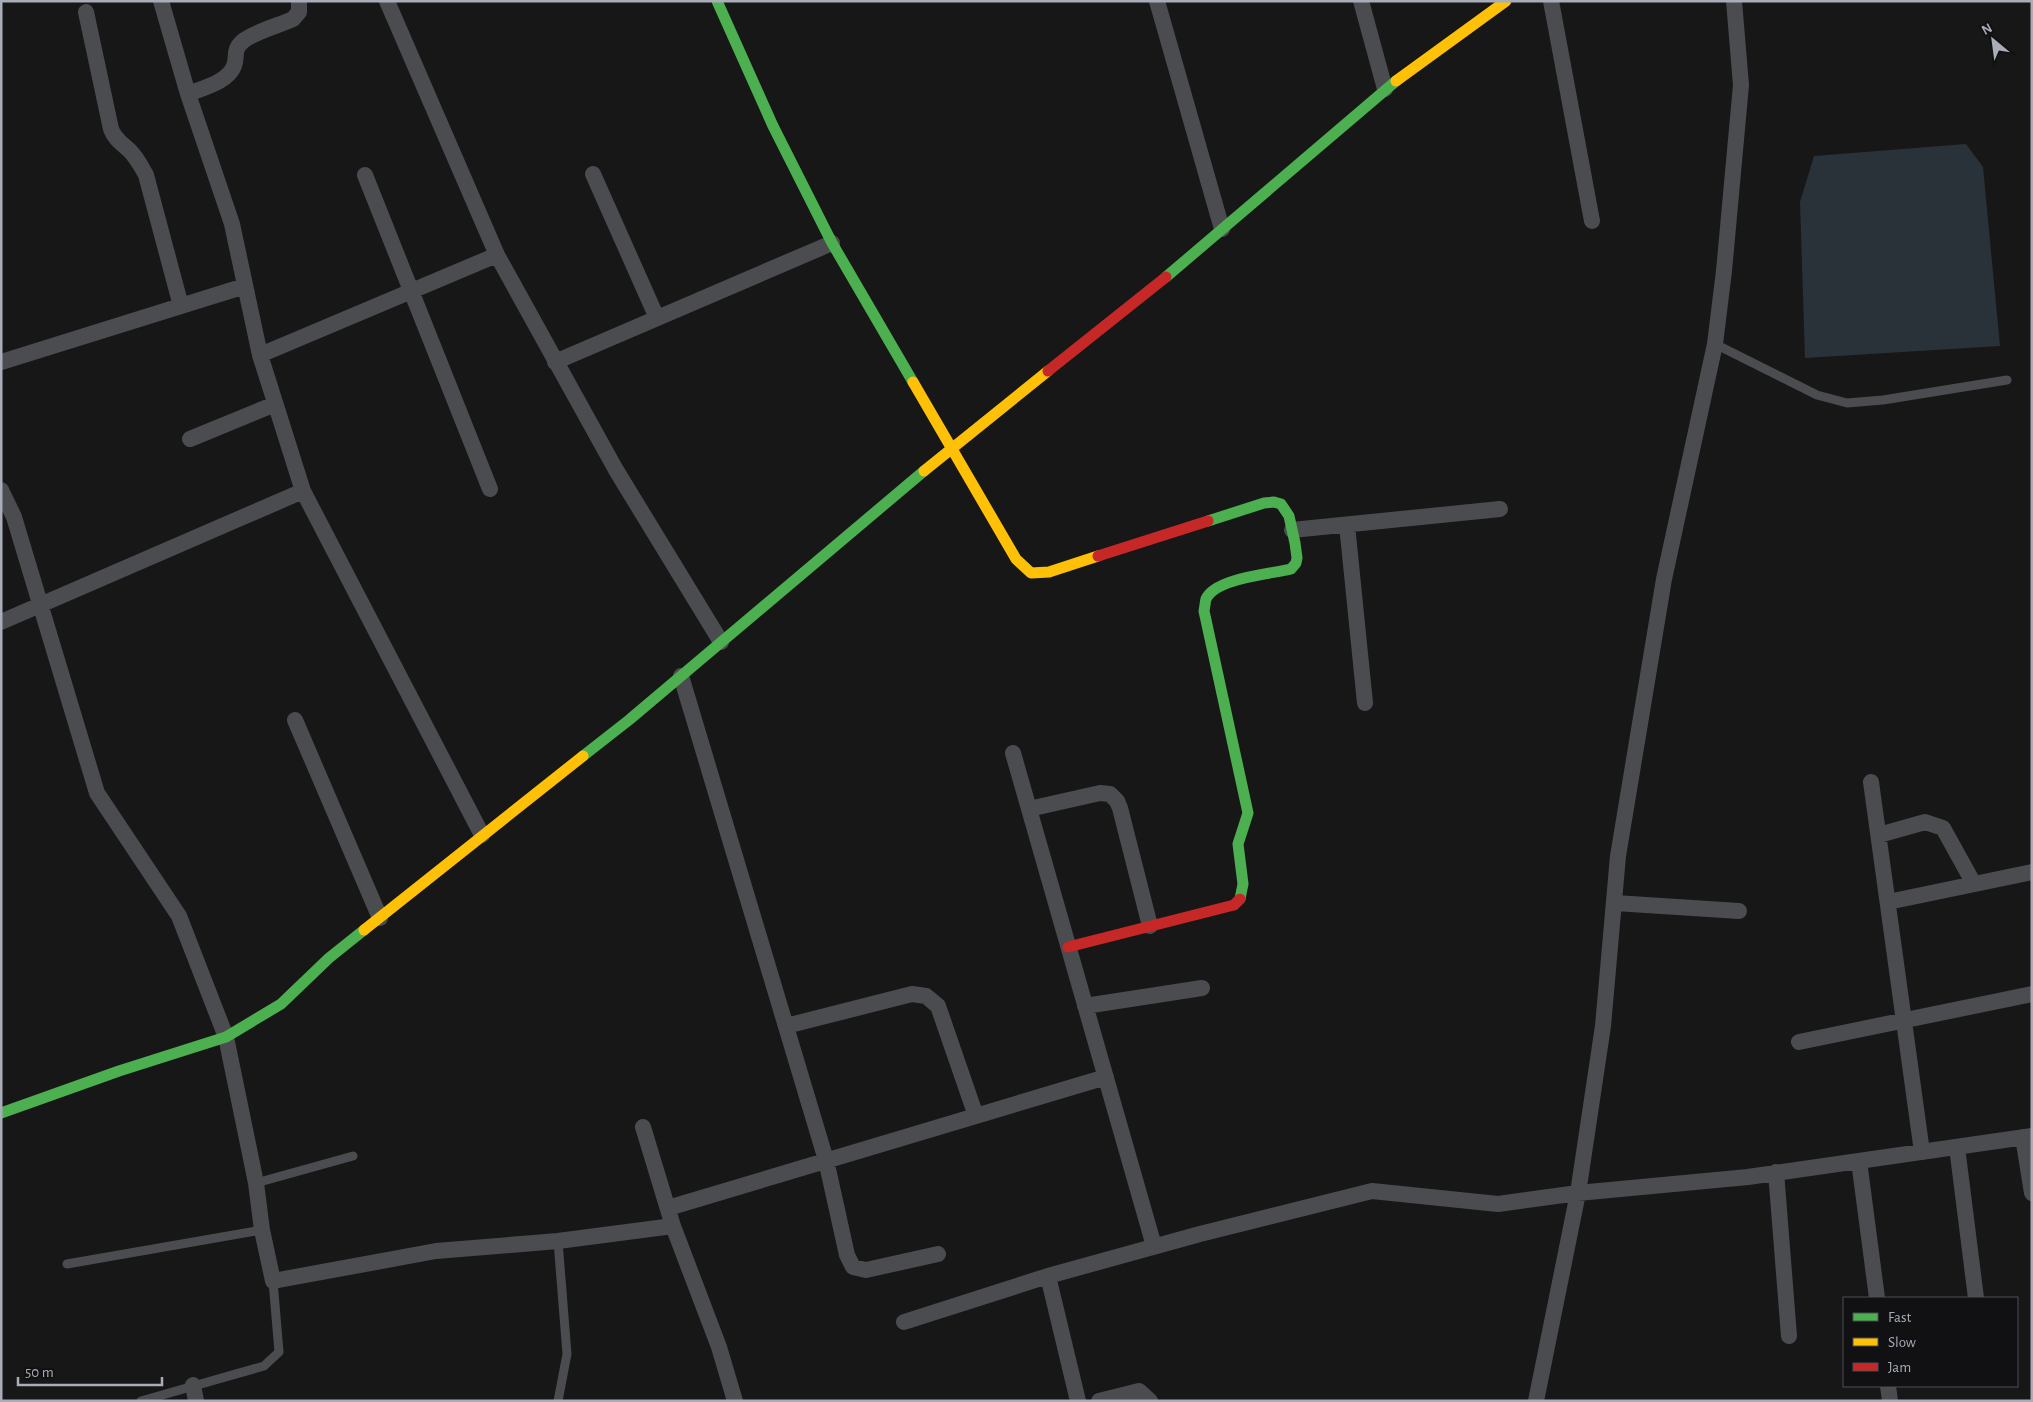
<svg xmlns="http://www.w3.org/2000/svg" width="2033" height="1402" viewBox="0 0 2033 1402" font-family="'Alegreya Sans',sans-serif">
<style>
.water{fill:#2a3239}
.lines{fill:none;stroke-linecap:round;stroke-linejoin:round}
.lane{stroke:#4b4c50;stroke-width:9}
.street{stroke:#4b4c50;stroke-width:16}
.fast{stroke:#4caf50;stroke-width:11}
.slow{stroke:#ffc107;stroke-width:11}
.jam{stroke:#c62828;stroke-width:11}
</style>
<rect width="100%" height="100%" fill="#171717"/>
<path class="water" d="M 1966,144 L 1983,167 L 2000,346 L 1805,358 L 1800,202 L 1814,156 Z"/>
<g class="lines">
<path class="lane" d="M 1715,344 L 1817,395 L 1847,403 L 1883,400 L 2007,380
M 256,1183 L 353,1156
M 67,1264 L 262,1230
M 141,1401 L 264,1366 L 279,1352 L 273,1281
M 558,1401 L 567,1354 L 558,1241"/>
<path class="street" d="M 161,1 L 188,94 L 232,224 L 260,355 L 303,491 L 482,835
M 387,1 L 497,255 L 616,470 L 721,642
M 1157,1 L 1222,229
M 1361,1 L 1385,89
M 1551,1 L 1592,221
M 86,12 L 111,129 C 115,140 122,143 130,151 C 137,158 141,166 146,175 L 181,306
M 188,94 C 203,88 228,82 234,66 C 238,56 232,51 243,41 C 254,32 280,25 293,19 L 299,12 L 299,1
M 593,174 L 657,318
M 365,175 L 490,489
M 260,355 L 497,255
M 1,362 L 245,286
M 555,362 L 832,243
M 190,439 L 275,404
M 1,490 L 14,517 L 97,793 L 179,916 L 226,1037 L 256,1183 L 262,1230 L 273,1281 L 436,1251 L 558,1241 L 673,1226
M 1347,525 L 1365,703
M 1292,530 L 1500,509
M 1,622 L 303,491
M 681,676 L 826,1160 L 847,1255 L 853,1267 L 866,1270 L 938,1254
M 295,720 L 380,918
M 1013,753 L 1154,1246
M 1871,782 L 1922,1152
M 1029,809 L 1100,793 L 1110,794 L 1117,801 L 1120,808 L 1150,926
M 1879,835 L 1925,822 L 1943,828 L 1974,884
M 1888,902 L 2032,872
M 1615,903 L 1739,911
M 1085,1006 L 1202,988
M 786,1026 L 912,994 L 926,996 L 938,1006 L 976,1116
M 1799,1042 L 2032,994
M 643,1127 L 673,1226 L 719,1347 L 735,1401
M 2023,1137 L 2032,1193
M 1957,1147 L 1976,1298
M 1859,1161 L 1877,1298
M 1776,1172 L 1789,1336
M 668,1208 L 1106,1077
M 1048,1276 L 1078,1401
M 904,1322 L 1048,1276 L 1200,1234 L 1372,1191 L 1498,1204 L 1578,1193 L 1748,1177 L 2032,1136
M 193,1385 L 196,1401
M 1888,1386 L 1890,1401
M 1099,1401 L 1139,1391 L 1150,1401
M 1536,1401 L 1578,1193 L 1603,1026 L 1618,856 L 1664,579 L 1715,344 L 1724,271 L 1741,85 L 1734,1"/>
<path class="fast" d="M 717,1 L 773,126 L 832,243 L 913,382
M 1166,277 L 1396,81
M 1208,521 L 1264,503 L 1274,502 L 1281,504 L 1289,516 L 1295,543 L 1297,558 L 1296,563 L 1291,569 C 1271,574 1215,578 1206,599 C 1205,602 1205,607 1204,611 L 1248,813 L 1238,844 L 1243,884 L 1240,899
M 583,756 L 629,720 L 924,471
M 1,1113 L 119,1071 L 226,1037 L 281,1004 L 329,958 L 364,930"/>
<path class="slow" d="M 1396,81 L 1506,1
M 913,382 L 1016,559 L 1031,573 L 1049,572 L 1098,556
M 924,471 L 1048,371
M 364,930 L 583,756"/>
<path class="jam" d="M 1048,371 L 1166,277
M 1098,556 L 1208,521
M 1068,947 L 1234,905 L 1240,899"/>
</g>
<rect width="2033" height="1402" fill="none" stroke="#a8adb8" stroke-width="5"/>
<rect x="1843" y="1297" width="175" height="90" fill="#111113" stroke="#4d4f55"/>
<rect x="1853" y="1313" width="25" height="8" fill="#4caf50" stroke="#4d4f55"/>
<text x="1888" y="1322" font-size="15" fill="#a8adb8">Fast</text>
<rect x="1853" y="1338" width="25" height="8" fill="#ffc107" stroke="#4d4f55"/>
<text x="1888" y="1347" font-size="15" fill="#a8adb8">Slow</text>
<rect x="1853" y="1363" width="25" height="8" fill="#c62828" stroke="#4d4f55"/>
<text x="1888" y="1372" font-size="15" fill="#a8adb8">Jam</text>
<g transform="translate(1993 40) rotate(331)" stroke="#111113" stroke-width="4" paint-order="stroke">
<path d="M0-4L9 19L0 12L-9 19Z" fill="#a8adb8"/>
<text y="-8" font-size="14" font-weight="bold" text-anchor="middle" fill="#a8adb8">N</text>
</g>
<path d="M18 1377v8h144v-8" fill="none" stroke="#a8adb8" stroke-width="2.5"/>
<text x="25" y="1377" font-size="15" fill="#a8adb8" stroke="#111113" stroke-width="4" paint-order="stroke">50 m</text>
</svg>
